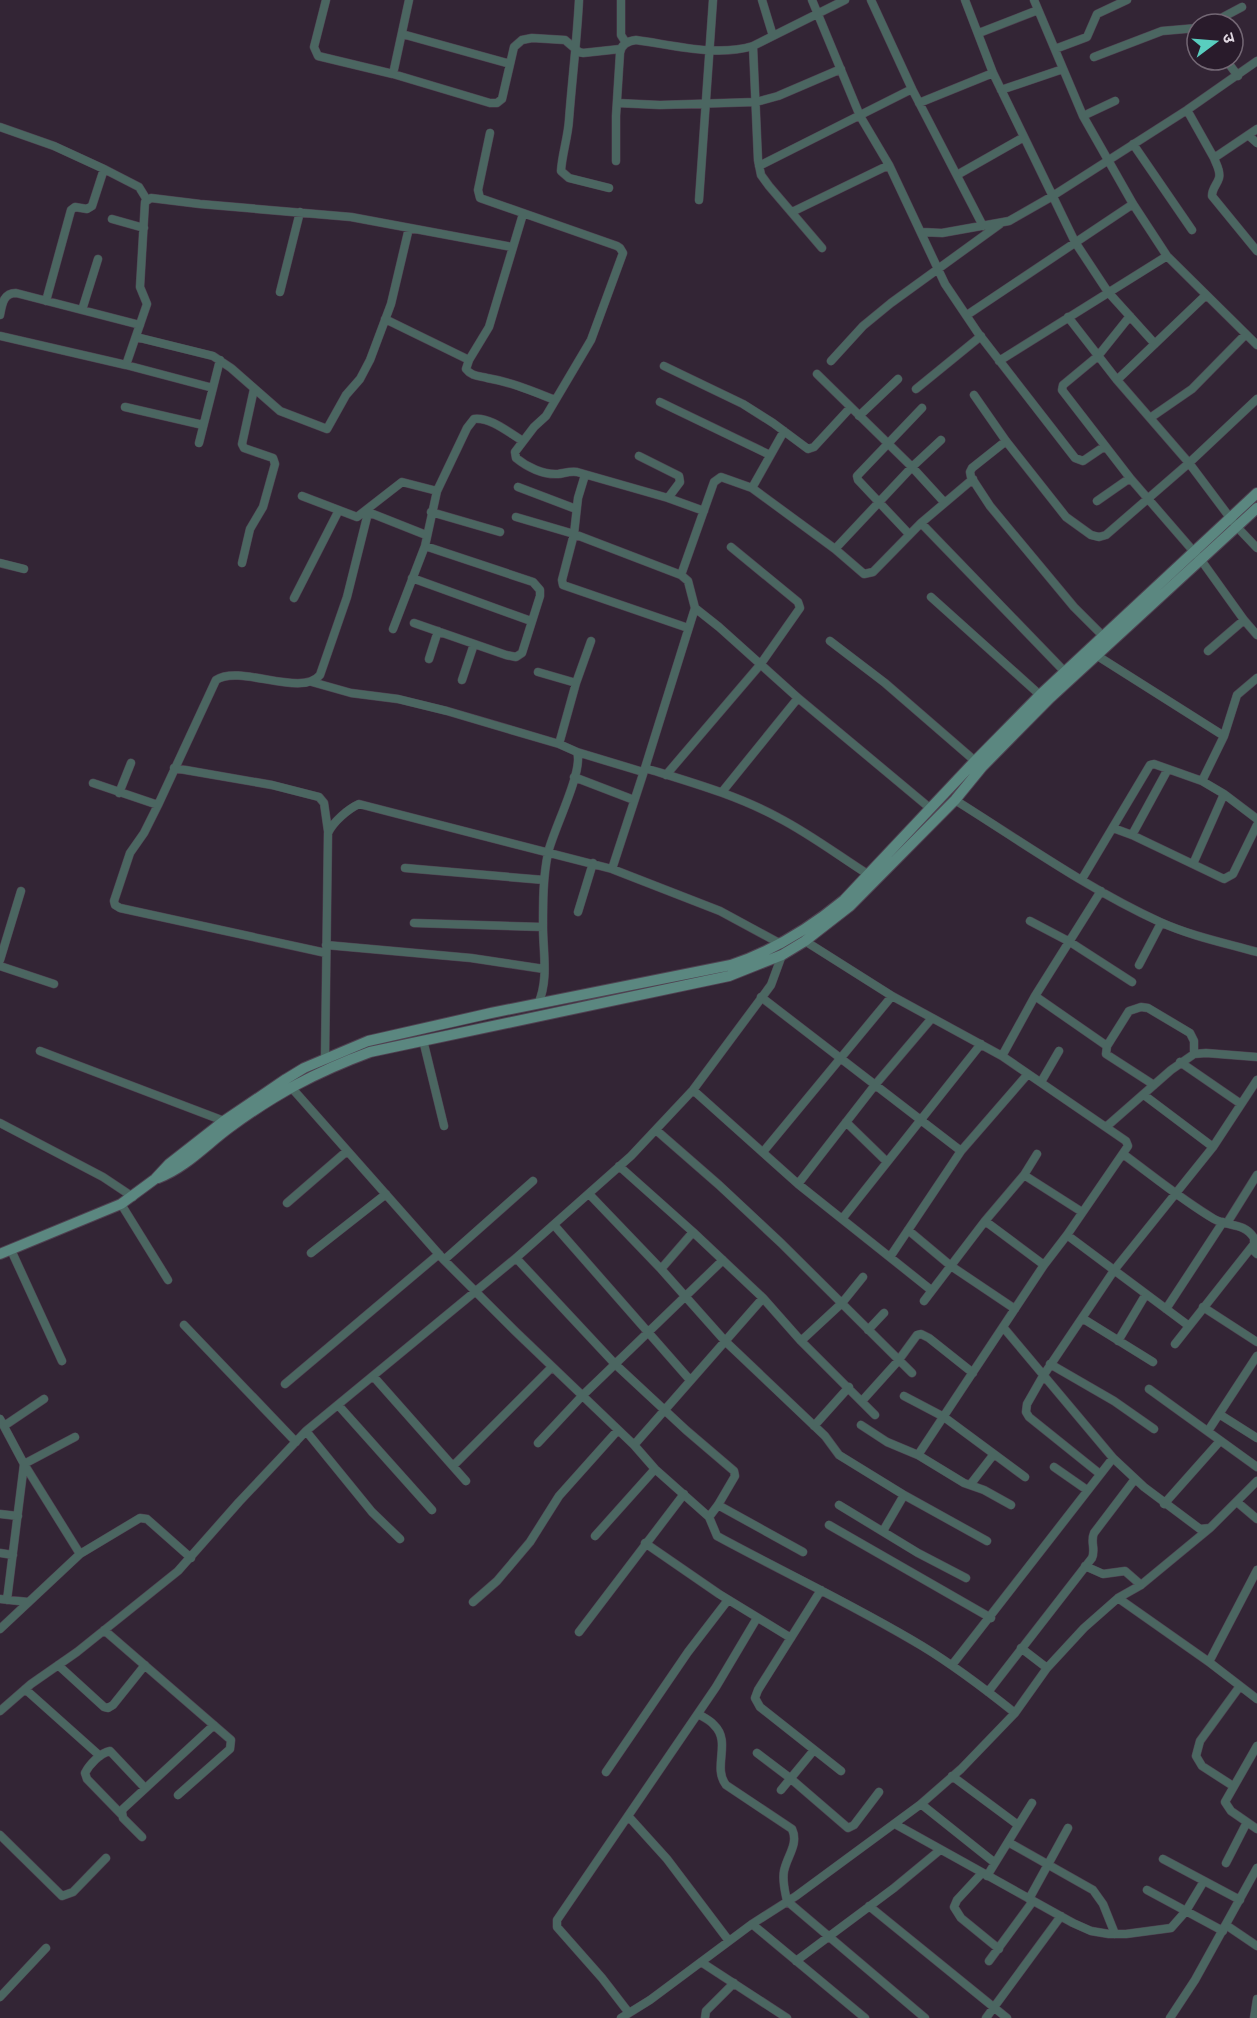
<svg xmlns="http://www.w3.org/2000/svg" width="1257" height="2018" viewBox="0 0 1257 2018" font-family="'Work Sans','Noto Sans Devanagari',sans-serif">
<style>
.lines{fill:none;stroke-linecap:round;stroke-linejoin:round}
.street-casing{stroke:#4f4251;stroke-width:9}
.secondary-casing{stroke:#4f4251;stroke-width:12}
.street{stroke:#4b6661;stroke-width:8}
.secondary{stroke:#5b8780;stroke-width:10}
</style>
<rect width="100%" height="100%" fill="#332535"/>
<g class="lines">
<defs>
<path id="street" d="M 326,0 L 314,47 L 318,56 L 393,74 L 490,103 L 497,103 L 502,99 L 514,47 L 522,40 L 532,38 L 565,40 L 579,52 L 583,53 L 620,49
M 579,0 C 577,40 572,80 569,120 C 568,137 562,154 561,171 L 569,178 L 609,188
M 621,0 L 621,35 L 626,43
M 762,0 L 773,36
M 812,0 L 860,116 L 889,165 L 945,284 L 978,333 L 1075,458 L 1083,461 L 1105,446
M 965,0 L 993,73 L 1075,242 L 1108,292 L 1155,344
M 1034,0 L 1083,116 L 1133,204 L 1167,256 L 1257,345
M 1210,24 L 1242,7
M 979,33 L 1038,10
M 402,34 L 510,64
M 753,46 L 758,160 L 761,175 L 769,186 L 822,248
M 1055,49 L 1087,37 L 1097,14 L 1127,0
M 1094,57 L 1162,31 L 1197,28
M 1226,60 L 1238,76
M 393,74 L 409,0
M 912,89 L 983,226
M 1001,90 L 1063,69
M 617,103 L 660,105 L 756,102 L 778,96 L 841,69
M 919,103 L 993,73
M 1187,110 L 1214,158 L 1257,129
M 1083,116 L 1115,101
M 0,127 L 54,146 L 104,169 L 139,187 L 147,200
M 490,133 L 478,190 L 480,198 L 617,246 L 620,248 L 623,253 L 591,340 L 546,416 L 534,427 L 515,452 L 516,458 C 527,467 543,475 558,474 C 565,473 570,471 577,472 L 668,498 L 704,511
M 1248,135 L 1257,143
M 1133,144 L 1192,230
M 1214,158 C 1216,164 1221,171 1219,178 C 1217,185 1212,188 1212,196 L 1257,251
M 616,161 L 616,116 L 620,53 C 621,44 628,41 636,40 C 673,45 716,57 753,46 L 845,0
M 759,166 L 912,89 L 871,0
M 957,175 L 1024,137
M 699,200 L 713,0
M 792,212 L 889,165
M 523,214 L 489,327 L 469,360 L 466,369 C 471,376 479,376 487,378 C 511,382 532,391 555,400
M 112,219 L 144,228
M 922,232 L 942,233 L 1009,221 L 1051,197 L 1187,110 L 1257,61
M 280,292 L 300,212
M 46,301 L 71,210 L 75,207 L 87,209 L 92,206 L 104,169
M 82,310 L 98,259
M 0,315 C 2,305 3,293 16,293 L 140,325
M 967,315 L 1133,204
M 1130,316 L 1098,356 L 1063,385 L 1062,390 L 1130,478 L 1201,560 L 1244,620
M 1068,317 L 1117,380
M 385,319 L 469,360
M 0,336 L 126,365 L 213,388
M 136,337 L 213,356 L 231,368 L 280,411 L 327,429 L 346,395 L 360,379 L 370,360 L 391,304 L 409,228
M 831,361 L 863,326 L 891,303 L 1000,224
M 999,361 L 1167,256
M 126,365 L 147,304 L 140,287 L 145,202 L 151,198 L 200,204 L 351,217 L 512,247
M 664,366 L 743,404 L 773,423 L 808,449 L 814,447 L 850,408
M 817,374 L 912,467 L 944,502
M 916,389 L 981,336
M 974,395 L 1006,441 L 1066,517 L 1091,535 L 1099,537 L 1106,535 L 1189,463 L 1117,380 L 1206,295
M 1257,399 L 1189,463 L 1237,527 L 1257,548
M 660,402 L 770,455
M 125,407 L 203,425
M 859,416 L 898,379
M 1150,418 L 1192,389 L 1246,334
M 784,431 L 752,488 L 835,549 L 864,574 L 873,572 L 921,523 L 973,479
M 1006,441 L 972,468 L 970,472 L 971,477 L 990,506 L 1074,607 L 1103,636
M 199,443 L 220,360
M 639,456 L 679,476 L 680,482 L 668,498
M 585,475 L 578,498 L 574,534 L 562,580 L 563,585 L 688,628
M 518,487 L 576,509
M 437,491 L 467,428 L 474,419 C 491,417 509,433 523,441
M 302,496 L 357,517 L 402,482 L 437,491 L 425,546 L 393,629
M 1097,501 L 1130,478
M 368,512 L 426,535
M 431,512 L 500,532
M 516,517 L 574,534 L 681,575 L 688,581 L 695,608 L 645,768 C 690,782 737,795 779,818 C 810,834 839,856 869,875
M 921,523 L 1065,672
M 909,534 L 858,480 L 857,476 L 922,408
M 835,549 L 912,467 L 941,440
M 0,563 L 24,569
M 242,563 L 250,529 L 263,507 L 275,464 L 273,458 L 244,448 L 242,444 L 254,389
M 681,575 L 714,482 L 721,477 L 752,488
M 412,578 L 531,621
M 931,597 L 1040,695
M 294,598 L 339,510
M 695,608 L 719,627 L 798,698 L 931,809
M 414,623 L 506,655 L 516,657 L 522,653 L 540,596 L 540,590 L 533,582 L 425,546
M 830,641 L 885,683 L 975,761
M 1208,651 L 1244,620 L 1257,635
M 1096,655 L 1224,736
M 429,659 L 438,631
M 538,672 L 576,683
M 1257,678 L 1237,695 L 1224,736 L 1202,781 L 1224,794 L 1257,819
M 462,680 L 474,644
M 312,682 L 351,693 L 398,699 L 447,711 L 559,744 L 577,752 C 584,771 553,830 548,853 C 543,877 543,902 543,927 C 543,952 549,980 538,1004
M 559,744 L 576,683 L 591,641
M 577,752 L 643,772
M 174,768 L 272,785 L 319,797 L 324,803 L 328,831
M 666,775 L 760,665 L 800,608 L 798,602 L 731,547
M 574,777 L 634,800
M 93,783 L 158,805
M 722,792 L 798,698
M 119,793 L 131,763
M 955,800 C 1022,842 1088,889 1160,922 C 1191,936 1225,943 1257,952
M 1113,828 L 1132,835 L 1224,879 L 1233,874 L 1257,825
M 1132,835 L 1168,769
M 1193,864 L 1224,794
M 405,868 L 544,880
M 612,869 L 645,768
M 1082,879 L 1150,765 L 1154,764 L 1202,781
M 578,912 L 593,863
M 1030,921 L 1070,942 L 1132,982
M 414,923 L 543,927
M 805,941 L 892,996 L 1002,1056 L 1126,1141 L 1128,1146 L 1067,1235 L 1044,1265 L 918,1455
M 326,945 L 471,958 L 544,969
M 326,953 L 120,908 L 115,905 L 114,901 L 130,853 L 144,833 L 158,805 L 216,680 C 240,664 302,698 320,675 L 347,597 L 369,509
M 0,960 L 21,891
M 1139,965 L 1161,923
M 0,966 L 54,984
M 1035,996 L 1107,1046
M 761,997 L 961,1151
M 423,1040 L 444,1126
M 40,1051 L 224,1121
M 1002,1056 L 1035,996 L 1101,891
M 325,1059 L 328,833 C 333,822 348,809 359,804 L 612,869 L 720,911 L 781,944
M 1180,1062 L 1241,1104
M 1041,1082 L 1059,1051
M 1154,1085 L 1106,1054 L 1107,1046 L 1129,1011 L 1141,1007 L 1148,1008 L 1190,1033 L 1194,1041 L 1194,1054
M 290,1086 L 444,1260 L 515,1331 L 634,1445 L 655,1469 L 709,1517 L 717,1536 C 785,1573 856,1606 922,1646 C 955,1666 985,1689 1015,1713
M 693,1090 L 798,1184 L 931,1290
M 1144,1095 L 1213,1147
M 846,1122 L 887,1162
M 0,1123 L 103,1177 L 133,1197
M 1106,1127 L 1171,1070 L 1194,1054 L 1206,1053 L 1257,1057
M 656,1130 L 719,1185 L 781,1243 L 912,1373
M 763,1152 L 892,996
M 1123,1154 C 1153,1176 1182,1200 1214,1219 C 1228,1227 1244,1222 1254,1238 L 1254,1251 L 1257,1254
M 619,1166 L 693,1232 L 763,1298 L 634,1445
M 1024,1175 L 1037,1154
M 798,1184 L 875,1085 L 932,1018
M 590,1195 L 661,1269
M 287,1203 L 347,1151
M 121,1204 L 168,1280
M 842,1219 L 981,1044
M 985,1221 L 1044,1265
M 1227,1223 L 1257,1175
M 554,1225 L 690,1380
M 908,1230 L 951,1266 L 1015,1309
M 693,1232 L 661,1269 L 725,1341 L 825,1436 L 839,1455 L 904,1495 L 987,1541
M 1067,1235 L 1189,1326
M 11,1250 L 62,1361
M 311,1253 L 386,1194
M 890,1257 L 961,1151 L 1027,1075
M 516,1258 L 615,1364 L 686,1430 L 734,1471 L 735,1476 L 718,1505 L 709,1517
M 444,1260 L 533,1181
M 763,1298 L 801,1341 L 875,1415
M 924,1301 L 985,1221 L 1024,1175 L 1082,1212
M 1203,1307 L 1257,1342
M 1166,1309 L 1223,1222
M 1082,1318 L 1153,1362
M 184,1325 L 296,1442
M 1003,1327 L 1113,1458 L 1144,1487 L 1200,1529 L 1210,1528 L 1257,1481
M 868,1330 L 884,1313
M 801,1341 L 842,1303 L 863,1277
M 1118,1341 L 1146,1294
M 1175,1344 L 1254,1244
M 1050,1364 L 1114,1401 L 1154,1429
M 373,1376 L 466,1481
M 285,1384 L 439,1254
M 1149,1389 L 1257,1467
M 904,1396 L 944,1417 L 1025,1477
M 862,1401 L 898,1361 L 917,1335 L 921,1334 L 929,1338 L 973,1373
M 339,1406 L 432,1510
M 1219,1414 L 1257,1438
M 0,1419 L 24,1464 L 80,1554
M 861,1425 L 887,1442 L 918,1455 L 964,1483 L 984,1490 L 1011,1505
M 4,1426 L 44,1399
M 814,1426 L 849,1387
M 306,1431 L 372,1512 L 400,1539
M 1208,1431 L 1257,1356
M 538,1443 L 582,1396 L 723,1260
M 453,1466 L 552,1367
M 1054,1467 L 1087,1490
M 1100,1474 L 1029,1417 L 1026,1412 L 1027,1404 L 1043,1376 L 1115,1269 L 1213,1147 L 1257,1080
M 970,1485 L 994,1454
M 1237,1502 L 1257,1519
M 1164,1504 L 1220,1441
M 718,1505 L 803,1552
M 839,1505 L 918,1553 L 966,1578
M 0,1514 L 18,1516
M 829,1525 L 991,1618
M 883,1531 L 904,1495
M 595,1536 L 655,1469
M 645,1543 L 719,1594 L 791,1638
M 0,1553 L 13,1555
M 1085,1566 L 1103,1574 L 1125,1571 L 1141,1585
M 821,1590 L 758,1690 L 755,1698 L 760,1707 L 841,1771
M 1118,1598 L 1209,1662 L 1257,1699
M 0,1599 L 28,1602
M 7,1600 L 24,1464 L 75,1437
M 473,1602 L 497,1581 L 530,1542 L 559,1496 L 618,1430
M 0,1629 L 80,1554 L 140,1518 L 147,1519 L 191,1558
M 104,1630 L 231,1740 L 230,1749 L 178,1795
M 579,1632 L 684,1494
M 1021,1648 L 1047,1668
M 1209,1662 L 1257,1570
M 58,1665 L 104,1707 L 108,1708 L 113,1705 L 145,1665
M 952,1665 L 1113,1458
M 25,1689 L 100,1756
M 988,1692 L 1092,1558 C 1096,1549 1090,1542 1094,1533 L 1135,1479
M 0,1711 L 31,1684 L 77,1652 L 178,1571 L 239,1502 L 306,1431 L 516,1258 L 631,1156 L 693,1090 L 771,985 L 782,955
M 698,1714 C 703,1717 710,1720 714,1725 C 732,1742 712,1767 726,1785 L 792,1829 C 799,1844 787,1856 784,1871 C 782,1881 785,1891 787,1901 L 925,2018
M 1257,1746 L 1225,1802 L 1231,1811 L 1257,1829
M 757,1753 L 790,1778 L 848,1828 L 854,1825 L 879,1792
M 606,1772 L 688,1652 L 728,1600
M 952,1776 L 1018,1825
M 1233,1786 L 1202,1766 L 1196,1756 L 1200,1741 L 1240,1686
M 781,1790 L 814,1750
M 921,1804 L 995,1863
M 122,1815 L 87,1779 L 85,1773 C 89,1765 100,1753 110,1751 L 145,1788
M 629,1817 L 667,1859 L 729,1941
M 895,1824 L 1073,1923 L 1091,1931 L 1109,1934 L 1126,1934 L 1171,1928 L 1186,1911 L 1204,1881
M 0,1835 L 62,1896 L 73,1892 L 106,1858
M 142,1837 L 123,1818 L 122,1812 L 123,1809 L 214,1725
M 1008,1842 L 1093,1890 L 1103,1904 L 1115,1934
M 1163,1859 L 1240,1900
M 1226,1863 L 1247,1822
M 982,1873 L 957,1900 L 954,1907 L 961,1918 L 999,1949
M 987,1876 L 1032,1803
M 1147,1890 L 1223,1931
M 1029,1899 L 1068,1828
M 869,1906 L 1007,2018
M 752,1924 L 865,2018
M 1226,1925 L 1257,1946
M 796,1961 L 894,1888 L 940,1850
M 989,1961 L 1033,1901
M 701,1962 L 787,2018
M 0,1997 L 46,1948
M 629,2013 L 602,1978 L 557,1927 L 557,1920 L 716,1687 L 757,1618
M 621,2018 L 650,2000 L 752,1924 L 796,1896 L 921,1804 L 961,1769 L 1015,1713 L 1047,1668 L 1084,1628 L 1118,1598 L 1141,1585 L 1210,1528
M 705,2018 L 706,2011 L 734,1983
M 986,2018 L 1061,1916
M 1170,2018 L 1195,1980 L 1257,1868
M 1254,2018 L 1257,1999"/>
<path id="secondary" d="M 158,1178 C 185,1168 206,1145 229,1128 C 275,1094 316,1072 370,1052 L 729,976 L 782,955 L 805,941 L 850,906 L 955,800 L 982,767 L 1050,698 L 1257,508
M 0,1254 L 121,1204 L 155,1179 L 169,1164 L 224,1121 L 286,1079 L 304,1068 L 368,1041 L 491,1013 L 731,965 C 773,951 810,928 844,900 L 975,761 L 1040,695 L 1257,493"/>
</defs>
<use href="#street" class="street-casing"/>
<use href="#secondary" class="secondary-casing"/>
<use href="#street" class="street"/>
<use href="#secondary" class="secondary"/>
</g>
<g transform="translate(1215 42) rotate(74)"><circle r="28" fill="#291b2b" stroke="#736774" stroke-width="1.5"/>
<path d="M0-4.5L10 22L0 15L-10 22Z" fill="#59cebf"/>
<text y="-9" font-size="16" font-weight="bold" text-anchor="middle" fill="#e1d8e2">उ</text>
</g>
</svg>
